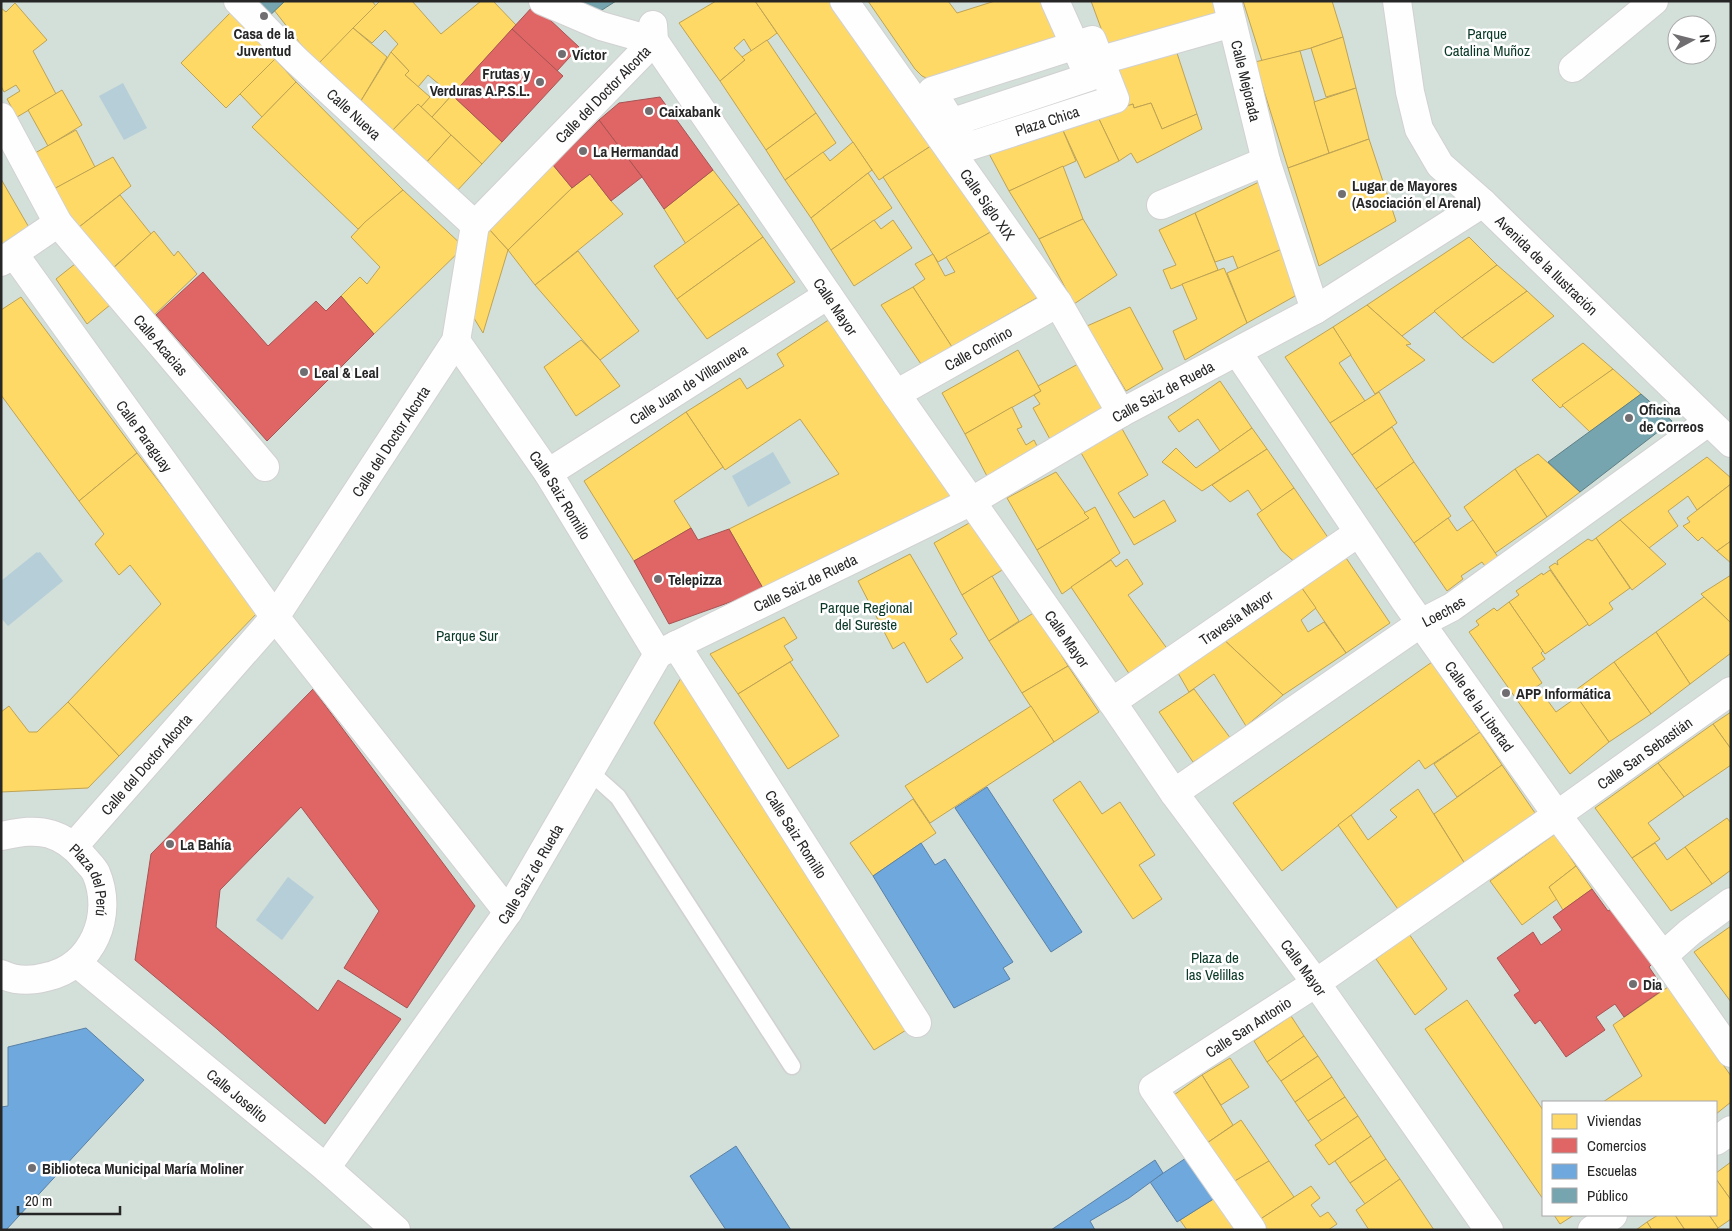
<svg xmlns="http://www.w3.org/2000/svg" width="1732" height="1231" viewBox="0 0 1732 1231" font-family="'Archivo Narrow',sans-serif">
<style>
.green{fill:#d3dfd9;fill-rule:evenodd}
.water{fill:#b5ced8}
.homes{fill:#ffd966;stroke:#bea353}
.shops{fill:#e06666;stroke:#a85353}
.schools{fill:#6fa8dc;stroke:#5981a6}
.public{fill:#76a5af;stroke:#5e7f86}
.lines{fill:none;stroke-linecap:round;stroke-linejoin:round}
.lane-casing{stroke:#d2d1d2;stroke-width:19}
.street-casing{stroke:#d2d1d2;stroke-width:30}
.lane{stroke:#fefefe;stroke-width:16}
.street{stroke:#fefefe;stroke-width:28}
.poi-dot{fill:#706e70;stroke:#fff;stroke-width:2}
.labels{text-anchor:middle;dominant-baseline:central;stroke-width:5;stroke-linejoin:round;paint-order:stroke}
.poi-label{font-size:15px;font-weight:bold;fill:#272627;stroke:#fff;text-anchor:start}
.park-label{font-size:15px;fill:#0a3826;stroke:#fff}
.street-label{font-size:15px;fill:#272627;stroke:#fff}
</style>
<rect width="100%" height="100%" fill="#f7f5f7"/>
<!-- green -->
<path class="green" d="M1,1H1731V1230H1ZM1677,25H1707V55H1677ZM1543,1102H1716V1215H1543Z"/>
<!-- water -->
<g class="water">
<path d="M123,83L147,128L124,140L99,96Z"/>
<path d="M773,452L791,483L748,507L732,476Z"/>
<path d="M37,552L38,553L40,552L63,581L8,626L1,618V581Z"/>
<path d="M288,877L314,897L282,940L256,920Z"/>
</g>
<!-- homes -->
<g class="homes">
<path d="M285,1H372L376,6L317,65L274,10Z"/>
<path d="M380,1H412L441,34L481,1H493L516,25L432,117L421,107L440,85L428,75L418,87L405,75L409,71L391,52L398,44L385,30L372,43L353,28Z"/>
<path d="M716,1H755L777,33L752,52L744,39L734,48L745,60L720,81L679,23Z"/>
<path d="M755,1H838L937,142L879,180Z"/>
<path d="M868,1H948L957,13L995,1H1049L1066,41L939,84L922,76L915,69Z"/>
<path d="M1091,1H1220L1224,16L1109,50Z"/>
<path d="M1243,1H1332L1343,37L1311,48L1262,61Z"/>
<path d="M15,3L47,40L33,51L56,94L17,117L7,99L20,91L16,85L4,92L1,86V8L6,12Z"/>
<path d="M231,12L275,59L226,108L181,63Z"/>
<path d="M353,28L387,57L359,104L317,65Z"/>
<path d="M1343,37L1356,88L1326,97L1311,48Z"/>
<path d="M767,40L816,113L766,150L720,81L745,60L742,57Z"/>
<path d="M1175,47L1197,114L1162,129L1151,103L1134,108L1133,104L1128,106L1115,66Z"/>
<path d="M1300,51L1329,153L1288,168L1255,62Z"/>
<path d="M391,52L409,71L405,75L430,97L421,107L418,104L390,133L359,104Z"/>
<path d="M275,59L296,82L262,117L240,94Z"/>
<path d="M296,82L403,190L358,229L252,127Z"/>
<path d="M1356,88L1369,139L1329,153L1314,102Z"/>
<path d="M62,90L82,125L48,146L28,110Z"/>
<path d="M452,95L502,142L482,164L432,117Z"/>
<path d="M1151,103L1162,129L1197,114L1202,129L1137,163L1131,153L1119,161L1097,115L1133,104L1134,108Z"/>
<path d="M418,104L451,135L424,165L390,133Z"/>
<path d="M816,113L836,143L785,180L766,150Z"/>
<path d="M1097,115L1119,161L1085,178L1061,126Z"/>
<path d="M1061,126L1076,161L1009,191L987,150Z"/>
<path d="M76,130L95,167L54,189L35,153Z"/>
<path d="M451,135L482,164L455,193L424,165Z"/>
<path d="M1369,139L1396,221L1319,266L1288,168Z"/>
<path d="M853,142L872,170L811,218L785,180L823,152L830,161Z"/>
<path d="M937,142L996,229L938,262L883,177Z"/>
<path d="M113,157L131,186L74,231L50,191Z"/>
<path d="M553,165L572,188L508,250L487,227Z"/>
<path d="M1063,166L1083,219L1039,239L1009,191Z"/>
<path d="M713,170L739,204L686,244L664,209Z"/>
<path d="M868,173L892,208L831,250L811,218Z"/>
<path d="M590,174L611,201L623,214L535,285L508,250L572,188Z"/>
<path d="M1,179L31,231L1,250Z"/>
<path d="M1263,180L1282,249L1238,269L1233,256L1215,262L1195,213Z"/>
<path d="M403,190L464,247L374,334L341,296L360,277L367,284L380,267L351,237L365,222Z"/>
<path d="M120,195L151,234L106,274L74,231Z"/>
<path d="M739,204L763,237L677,299L654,266Z"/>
<path d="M1195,213L1218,270L1171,289L1163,270L1176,265L1159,230Z"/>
<path d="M1083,219L1117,275L1074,304L1039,239Z"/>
<path d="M874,220L881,229L893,220L912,248L854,286L831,250Z"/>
<path d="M487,227L508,250L483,333L466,305Z"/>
<path d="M996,229L1040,296L952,347L913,287L925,279L915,264L933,254L945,276L955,272L946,257Z"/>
<path d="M154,231L174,256L178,251L197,274L149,320L109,272Z"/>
<path d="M763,237L795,282L707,339L677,299Z"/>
<path d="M1469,237L1497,265L1402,336L1367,305Z"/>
<path d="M1282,249L1295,296L1247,323L1227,273Z"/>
<path d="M578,251L639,331L600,360L535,285Z"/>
<path d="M80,260L116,300L87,324L56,279Z"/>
<path d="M1497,265L1527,291L1462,338L1434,311Z"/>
<path d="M1224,268L1247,323L1185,360L1173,331L1197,319L1182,284Z"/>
<path d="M913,287L952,347L921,364L881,305Z"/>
<path d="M1527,291L1554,316L1493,363L1462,338Z"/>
<path d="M21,297L137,453L79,501L1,395V310Z"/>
<path d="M1367,305L1411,344L1406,345L1425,360L1375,394L1333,327Z"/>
<path d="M1130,307L1163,369L1126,391L1087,326Z"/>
<path d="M836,315L960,497L764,590L729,529L839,474L800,419L725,470L686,412L740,378L747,389L784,366L777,354Z"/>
<path d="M1333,327L1351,355L1339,363L1365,401L1330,423L1285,357Z"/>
<path d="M581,340L600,360L620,386L576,416L544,367Z"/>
<path d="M1583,343L1613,369L1560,408L1532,380Z"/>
<path d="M1018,350L1041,391L965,434L942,393Z"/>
<path d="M1078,364L1104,409L1051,441L1033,408L1040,404L1034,395L1041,391L1038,386Z"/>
<path d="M1613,369L1641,394L1590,432L1562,405Z"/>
<path d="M1220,381L1252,428L1220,451L1198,419L1179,432L1168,417Z"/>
<path d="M1379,392L1397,423L1352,455L1330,423Z"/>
<path d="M1012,407L1022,427L1017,429L1026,445L1034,440L1038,448L988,478L965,434Z"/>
<path d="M686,412L723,467L674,501L691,528L634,561L584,481Z"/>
<path d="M1121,427L1148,475L1118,493L1134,518L1164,500L1176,521L1134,545L1080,451Z"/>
<path d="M1392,427L1414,462L1376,489L1352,455Z"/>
<path d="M1252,428L1267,449L1202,491L1162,462L1176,448L1196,468Z"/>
<path d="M1267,449L1294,488L1262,511L1248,490L1230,502L1212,485Z"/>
<path d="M137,453L259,611L119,756L68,702L161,604L130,565L119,575L95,544L104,534L79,501Z"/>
<path d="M1538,454L1580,492L1547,517L1515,469Z"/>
<path d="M1707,457L1731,478V484L1697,510L1688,496L1668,511L1678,526L1649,548L1620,520Z"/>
<path d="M1414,462L1451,516L1414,543L1376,489Z"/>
<path d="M1515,469L1547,517L1495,553L1464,507Z"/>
<path d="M1056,472L1089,518L1037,550L1007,498Z"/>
<path d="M1731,484V541L1717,551L1702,537L1698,541L1683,526L1690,522L1687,518Z"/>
<path d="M1294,488L1331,542L1297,564L1281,550L1257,514Z"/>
<path d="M1095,507L1120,553L1062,594L1037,550L1089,518L1084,513Z"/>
<path d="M978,518L1007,567L962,595L934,543Z"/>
<path d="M1448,518L1457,531L1473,520L1498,557L1485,566L1482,562L1461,576L1463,579L1447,591L1414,543Z"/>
<path d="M1620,520L1666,564L1632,590L1596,538Z"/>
<path d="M1596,538L1630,588L1609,603L1613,609L1589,626L1549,567L1555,563L1558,565L1557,561L1588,539L1592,541Z"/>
<path d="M1731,541V563L1717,551Z"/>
<path d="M1342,552L1390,623L1346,653L1299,584Z"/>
<path d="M910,554L957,634L950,639L963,658L927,683L904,642L893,649L858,581Z"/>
<path d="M1127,559L1143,584L1128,595L1171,654L1132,678L1071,587L1111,560L1116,567Z"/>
<path d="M1550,570L1588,624L1545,654L1509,602L1519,595L1516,591L1542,573L1543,575Z"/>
<path d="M1731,575V623L1701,594Z"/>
<path d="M992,576L1019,621L989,641L962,595Z"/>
<path d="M1299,584L1316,608L1301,620L1308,632L1324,622L1346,653L1283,695L1221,637Z"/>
<path d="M1704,597L1731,623V653L1690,684L1656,632Z"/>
<path d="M1509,602L1543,651L1541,653L1545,659L1532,668L1542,683L1517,700L1469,632L1479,625L1476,621L1494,608L1497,611Z"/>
<path d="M1035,612L1068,666L1022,693L989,641Z"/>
<path d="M784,617L797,638L784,646L793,660L738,694L710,654Z"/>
<path d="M1656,632L1690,684L1651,714L1614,662Z"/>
<path d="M1221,637L1283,695L1246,726L1214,674L1189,692L1178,673Z"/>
<path d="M790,662L839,736L788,769L738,694Z"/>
<path d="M1432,662L1480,732L1425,769L1419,760L1282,871L1233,803Z"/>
<path d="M1614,662L1651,714L1609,742L1573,692Z"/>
<path d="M1068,666L1099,712L1054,742L1022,693Z"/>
<path d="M684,673L911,1027L874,1050L654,723Z"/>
<path d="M1537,686L1556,712L1577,697L1609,742L1570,774L1517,700Z"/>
<path d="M1194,689L1231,739L1193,762L1159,712Z"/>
<path d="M68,702L119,756L88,788L1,792V712L9,706L29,732H37Z"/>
<path d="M1031,706L1054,742L930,823L905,786Z"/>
<path d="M1731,712V749L1713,724Z"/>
<path d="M1713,724L1731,749V765L1684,797L1658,763Z"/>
<path d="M1480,732L1502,765L1457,797L1434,764Z"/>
<path d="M1658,763L1684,797L1648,823L1660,839L1632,858L1595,808Z"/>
<path d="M1502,765L1535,813L1465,864L1434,814Z"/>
<path d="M1080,781L1102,814L1120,802L1155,855L1139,865L1162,899L1133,919L1053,800Z"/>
<path d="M1418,789L1465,864L1400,912L1338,825L1351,815L1368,840L1397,817L1390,810Z"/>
<path d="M913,799L936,833L873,876L850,843Z"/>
<path d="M1727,818L1731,823V870L1712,884L1685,847Z"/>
<path d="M1555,834L1576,866L1549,887L1557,899L1522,925L1490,881Z"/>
<path d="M1655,843L1667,860L1685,847L1712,884L1671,911L1632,858Z"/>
<path d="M1576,866L1592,889L1563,910L1549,887Z"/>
<path d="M1731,926V1002L1694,952Z"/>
<path d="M1409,934L1447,989L1415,1015L1376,959Z"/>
<path d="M1668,987L1731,1076V1102L1716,1114V1102H1603L1642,1076L1613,1025Z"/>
<path d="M1467,1000L1543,1110V1199L1425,1029Z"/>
<path d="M1291,1016L1304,1036L1267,1062L1254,1041Z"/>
<path d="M1304,1036L1318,1056L1281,1081L1267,1062Z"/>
<path d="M1318,1056L1332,1077L1295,1102L1281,1081Z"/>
<path d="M1230,1058L1249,1087L1221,1105L1202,1075Z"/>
<path d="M1202,1075L1233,1125L1207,1143L1174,1095Z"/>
<path d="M1332,1077L1345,1097L1308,1121L1295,1102Z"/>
<path d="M1345,1097L1358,1116L1322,1141L1308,1121Z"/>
<path d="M1358,1116L1371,1136L1329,1165L1315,1145Z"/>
<path d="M1241,1120L1269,1161L1233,1182L1207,1143Z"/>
<path d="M1371,1136L1386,1159L1350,1183L1335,1161Z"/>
<path d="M1386,1159L1400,1179L1365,1204L1350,1183Z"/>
<path d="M1269,1161L1294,1197L1259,1220L1233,1182Z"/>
<path d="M1731,1162V1200L1716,1179V1173Z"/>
<path d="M1400,1179L1434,1230H1369L1356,1210Z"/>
<path d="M1716,1179L1731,1200V1219L1718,1228L1709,1215H1716Z"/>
<path d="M1311,1186L1320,1198L1311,1205L1320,1217L1328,1212L1337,1224L1328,1230H1266L1259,1220Z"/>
<path d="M1215,1198L1237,1230H1187L1180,1220Z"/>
<path d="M1554,1215H1574L1560,1224Z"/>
<path d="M1658,1215H1675L1685,1230H1652L1647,1222Z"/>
<path d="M1675,1215H1709L1718,1228L1716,1230H1685Z"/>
<path d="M1647,1222L1652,1230H1636Z"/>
</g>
<!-- shops -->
<g class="shops">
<path d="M534,5L579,47L557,71L512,29Z"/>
<path d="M512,29L563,76L502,142L452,95Z"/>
<path d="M660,97L713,170L664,209L642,177L599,120L619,103Z"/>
<path d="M599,120L642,177L611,201L590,174L572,188L553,165Z"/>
<path d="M203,272L268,346L316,301L326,311L341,296L374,334L267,441L156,315Z"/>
<path d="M691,528L698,540L729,529L764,590L669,624L634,561Z"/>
<path d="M313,689L475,906L407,1008L344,968L379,911L301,807L220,890L216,927L318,1011L338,980L401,1019L325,1124L217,1029L135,960L151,854Z"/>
<path d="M1592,889L1608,911L1613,908L1652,964L1649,967L1664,989L1624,1017L1615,1004L1596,1017L1605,1030L1566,1057L1540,1020L1535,1024L1514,995L1520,991L1497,958L1533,932L1541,945L1562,930L1553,917Z"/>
</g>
<!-- schools -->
<g class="schools">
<path d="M987,787L1082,932L1051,952L955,808Z"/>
<path d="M921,843L935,865L945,859L1013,962L1003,968L1010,979L954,1008L873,876Z"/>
<path d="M86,1028L144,1080L6,1230H1V1107L8,1106V1047Z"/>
<path d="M736,1146L791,1230H726L690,1176Z"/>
<path d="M1186,1158L1215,1198L1177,1222L1150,1182Z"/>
<path d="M1155,1160L1163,1173L1129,1198L1090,1221L1095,1230H1051Z"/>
</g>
<!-- public -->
<g class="public">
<path d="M247,1H285L264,21Z"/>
<path d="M574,1H616L588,19Z"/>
<path d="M1641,394L1672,421L1580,492L1548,462Z"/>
</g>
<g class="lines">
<defs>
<path id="lane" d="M589,771L618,797L792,1066"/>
<g id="street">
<path id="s1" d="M238,1L296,60L475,225"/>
<path id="s2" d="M543,1L601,26L654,41L896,394L1112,702L1174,793L1316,983L1489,1230"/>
<path id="s3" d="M844,1L1058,303L1121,413"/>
<path id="s4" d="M1227,1L1266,161L1315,310"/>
<path id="s5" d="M1397,1L1410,92L1419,129L1440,165L1483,203L1731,443"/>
<path d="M1092,40L1115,99L967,147L932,91Z"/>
<path d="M1084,65L1232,23"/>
<path d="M1573,68L1654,1"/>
<path id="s6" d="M1,117L58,223L265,467"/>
<path d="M935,128L1089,77L1055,1"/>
<path d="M1161,205L1266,161"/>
<path id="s7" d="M14,254L275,617L508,912"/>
<path d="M1,262L58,223"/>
<path id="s8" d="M456,341L548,473L658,654"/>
<path id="s9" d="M1238,353L1405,601L1557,815L1663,956L1731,1053"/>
<path id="s10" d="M896,394L1058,303"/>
<path id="s11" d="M548,473L828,295"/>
<path id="s12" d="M676,645L917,1023"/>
<path id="s13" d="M1112,702L1358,533"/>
<path id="s14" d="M1174,793L1421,623L1452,607L1708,422"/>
<path id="s15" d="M1,836C17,833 34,829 50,834C64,838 75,847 84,858C87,862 93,867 96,873C114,915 93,967 46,977C31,981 15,981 1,974"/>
<path id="s16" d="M74,846L275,617L456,341L475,225L654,41L653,25"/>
<path d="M1663,956L1690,932L1731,902"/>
<path id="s17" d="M77,963L326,1168L396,1230"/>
<path d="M1716,1141L1731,1130"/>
<path id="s18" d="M326,1168L508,912L658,654L972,501L1121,413L1315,310L1483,203"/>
<path id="s19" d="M1252,1230L1153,1088L1316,983L1557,815L1731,691"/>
<path d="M1592,1230L1613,1215"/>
</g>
</defs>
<!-- lane casing -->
<use href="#lane" class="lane-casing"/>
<!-- street casing -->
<use href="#street" class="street-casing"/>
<!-- lane -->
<use href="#lane" class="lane"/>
<!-- street -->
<use href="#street" class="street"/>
</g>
<!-- markers -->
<g class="poi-dot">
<circle cx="264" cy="16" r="5"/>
<circle cx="562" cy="54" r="5"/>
<circle cx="540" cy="82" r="5"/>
<circle cx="649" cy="111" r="5"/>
<circle cx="583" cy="151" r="5"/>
<circle cx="1342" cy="194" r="5"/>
<circle cx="304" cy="372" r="5"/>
<circle cx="1629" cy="418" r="5"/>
<circle cx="658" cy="579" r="5"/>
<circle cx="1506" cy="693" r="5"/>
<circle cx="170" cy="844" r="5"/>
<circle cx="1633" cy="984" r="5"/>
<circle cx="32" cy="1168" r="5"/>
</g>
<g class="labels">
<!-- poi labels -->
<g class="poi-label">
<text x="264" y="33" text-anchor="middle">Casa de la<tspan x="264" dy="17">Juventud</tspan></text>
<text x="572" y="54">Víctor</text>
<text x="530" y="73" text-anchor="end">Frutas y<tspan x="530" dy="17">Verduras A.P.S.L.</tspan></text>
<text x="659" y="111">Caixabank</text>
<text x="593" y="151">La Hermandad</text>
<text x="1352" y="185">Lugar de Mayores<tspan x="1352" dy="17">(Asociación el Arenal)</tspan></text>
<text x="314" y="372">Leal &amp; Leal</text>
<text x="1639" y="409">Oficina<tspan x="1639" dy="17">de Correos</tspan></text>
<text x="668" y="579">Telepizza</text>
<text x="1516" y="693">APP Informática</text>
<text x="180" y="844">La Bahía</text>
<text x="1643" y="984">Dia</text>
<text x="42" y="1168">Biblioteca Municipal María Moliner</text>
</g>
<!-- park labels -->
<g class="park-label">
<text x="1487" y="33">Parque<tspan x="1487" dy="17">Catalina Muñoz</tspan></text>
<text x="866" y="607">Parque Regional<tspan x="866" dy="17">del Sureste</tspan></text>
<text x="467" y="635">Parque Sur</text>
<text x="1215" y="957">Plaza de<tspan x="1215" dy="17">las Velillas</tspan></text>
</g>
<!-- street labels -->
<g class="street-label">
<text stroke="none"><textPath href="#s4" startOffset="82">Calle Mejorada</textPath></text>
<text stroke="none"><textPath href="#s16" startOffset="935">Calle del Doctor Alcorta</textPath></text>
<text stroke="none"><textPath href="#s1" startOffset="162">Calle Nueva</textPath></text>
<text transform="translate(1047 121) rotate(-18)">Plaza Chica</text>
<text stroke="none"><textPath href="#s3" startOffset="249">Calle Siglo XIX</textPath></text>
<text stroke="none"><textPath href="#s5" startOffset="318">Avenida de la Ilustración</textPath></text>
<text stroke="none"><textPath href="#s2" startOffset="440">Calle Mayor</textPath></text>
<text stroke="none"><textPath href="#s6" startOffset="280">Calle Acacias</textPath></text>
<text stroke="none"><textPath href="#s10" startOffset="94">Calle Comino</textPath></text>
<text stroke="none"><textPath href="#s11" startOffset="166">Calle Juan de Villanueva</textPath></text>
<text stroke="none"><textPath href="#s18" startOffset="1182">Calle Saiz de Rueda</textPath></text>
<text stroke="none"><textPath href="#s7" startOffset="224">Calle Paraguay</textPath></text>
<text stroke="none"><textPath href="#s16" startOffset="515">Calle del Doctor Alcorta</textPath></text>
<text stroke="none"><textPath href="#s8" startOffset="186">Calle Saiz Romillo</textPath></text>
<text stroke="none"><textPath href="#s18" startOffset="776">Calle Saiz de Rueda</textPath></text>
<text stroke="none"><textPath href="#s14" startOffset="325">Loeches</textPath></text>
<text stroke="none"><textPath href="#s13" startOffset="150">Travesía Mayor</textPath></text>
<text stroke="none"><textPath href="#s2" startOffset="845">Calle Mayor</textPath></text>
<text stroke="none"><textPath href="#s9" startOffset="428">Calle de la Libertad</textPath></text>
<text stroke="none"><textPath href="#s19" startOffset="768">Calle San Sebastián</textPath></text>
<text stroke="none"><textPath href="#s16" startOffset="109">Calle del Doctor Alcorta</textPath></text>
<text stroke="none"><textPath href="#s12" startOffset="224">Calle Saiz Romillo</textPath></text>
<text stroke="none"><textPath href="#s18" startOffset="358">Calle Saiz de Rueda</textPath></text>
<text stroke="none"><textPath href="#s15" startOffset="115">Plaza del Perú</textPath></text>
<text stroke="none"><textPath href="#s2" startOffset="1250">Calle Mayor</textPath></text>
<text stroke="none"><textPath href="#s19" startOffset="286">Calle San Antonio</textPath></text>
<text stroke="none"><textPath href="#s17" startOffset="208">Calle Joselito</textPath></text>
</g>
</g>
<!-- border -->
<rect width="1732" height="1231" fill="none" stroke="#272627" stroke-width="5"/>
<!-- legend -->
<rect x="1542" y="1101" width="175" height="115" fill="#ffffff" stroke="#a9a8a9"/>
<rect x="1552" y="1114" width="25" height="15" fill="#ffd966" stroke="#a9a8a9"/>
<text x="1587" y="1126" font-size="15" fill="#272627">Viviendas</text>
<rect x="1552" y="1138" width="25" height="15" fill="#e06666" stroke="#a9a8a9"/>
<text x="1587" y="1151" font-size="15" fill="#272627">Comercios</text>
<rect x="1552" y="1164" width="25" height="15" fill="#6fa8dc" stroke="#a9a8a9"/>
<text x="1587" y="1176" font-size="15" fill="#272627">Escuelas</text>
<rect x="1552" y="1188" width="25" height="15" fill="#76a5af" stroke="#a9a8a9"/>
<text x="1587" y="1201" font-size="15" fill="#272627">Público</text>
<!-- north arrow -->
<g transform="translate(1692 40) rotate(83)"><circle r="24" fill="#ffffff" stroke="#a9a8a9"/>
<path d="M0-4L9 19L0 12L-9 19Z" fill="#706e70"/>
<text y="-8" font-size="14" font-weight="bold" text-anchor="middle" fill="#272627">N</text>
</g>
<!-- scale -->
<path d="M18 1206v8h102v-8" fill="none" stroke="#272627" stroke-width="2.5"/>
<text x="25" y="1206" font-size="15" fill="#272627" stroke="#ffffff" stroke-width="4" paint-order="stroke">20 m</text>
</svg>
